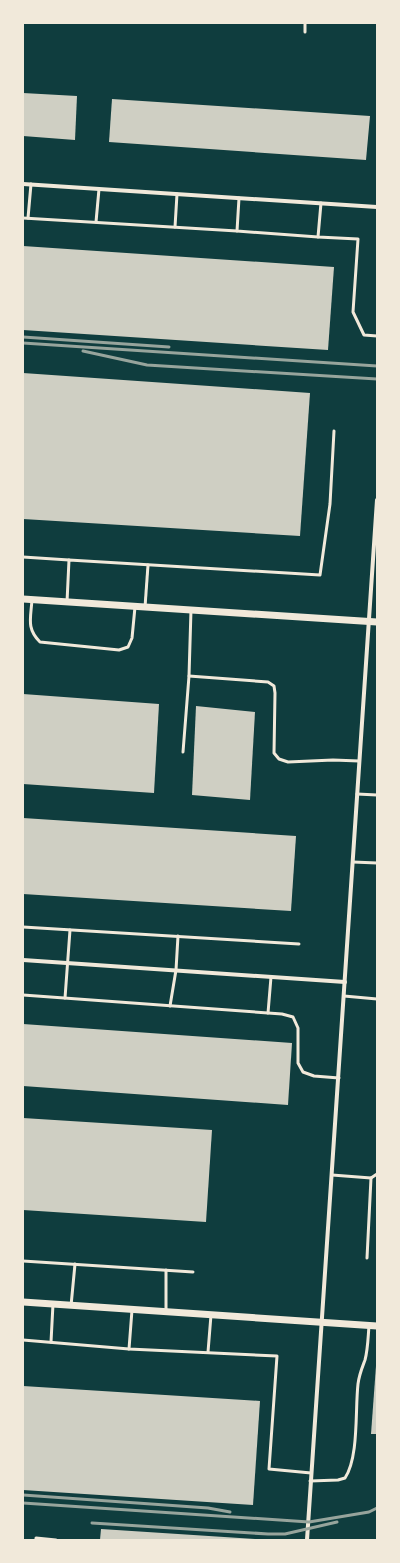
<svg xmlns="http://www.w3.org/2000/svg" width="400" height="1563" viewBox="0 0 400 1563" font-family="'Golos Text',sans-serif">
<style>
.building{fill:#cfcfc3}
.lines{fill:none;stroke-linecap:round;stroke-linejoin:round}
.service{stroke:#f1e9da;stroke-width:3}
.minor{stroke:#f1e9da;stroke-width:4}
.tertiary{stroke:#f1e9da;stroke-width:7}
.rail{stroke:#97a49c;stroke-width:3}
</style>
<rect width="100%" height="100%" fill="#0f3d3e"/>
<!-- building -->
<g class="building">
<path d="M23,93L77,96L75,140L23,136Z"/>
<path d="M112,99L370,116L366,160L109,142Z"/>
<path d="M23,246L334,267L328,350L23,330Z"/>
<path d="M23,373L310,393L300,536L23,519Z"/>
<path d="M23,694L159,704L154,793L23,784Z"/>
<path d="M196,706L255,712L250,800L192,795Z"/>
<path d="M23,818L296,836L291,911L23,894Z"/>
<path d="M23,1024L292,1043L288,1105L23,1086Z"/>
<path d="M23,1118L212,1130L206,1222L23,1210Z"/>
<path d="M376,1366H377V1434H371Z"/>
<path d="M23,1386L260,1401L253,1505L23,1490Z"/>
<path d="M101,1529L255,1539V1540H100Z"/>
</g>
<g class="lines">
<!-- service -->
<g class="service">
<path d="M305,32V23"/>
<path d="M239,198L237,231L318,237"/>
<path d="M321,203L318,237L358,239L353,312L364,335L377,336"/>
<path d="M23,218L237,231"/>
<path d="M28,218L31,184"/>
<path d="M96,222L99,189"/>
<path d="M175,227L177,194"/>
<path d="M23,557L69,560"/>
<path d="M32,599C31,618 26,628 40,642L119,650L128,647L132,638L135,607"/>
<path d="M67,602L69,560L320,575L330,504L334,431"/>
<path d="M145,607L148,565"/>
<path d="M189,676L268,682L274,686L275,693L274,753L279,759L288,762L333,760L359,761"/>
<path d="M183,752L189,676L191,610"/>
<path d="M357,794L377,795"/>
<path d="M353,862L377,863"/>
<path d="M23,927L299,944"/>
<path d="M23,995L282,1014L293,1017L298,1028V1063L303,1072L314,1076L339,1078"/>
<path d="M344,996L377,999"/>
<path d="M65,998L70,930"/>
<path d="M170,1006L176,970L178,936"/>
<path d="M268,1013L271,977"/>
<path d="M332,1175L371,1178L377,1174"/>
<path d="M367,1258L371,1178"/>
<path d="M23,1261L193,1272"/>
<path d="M71,1306L75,1264"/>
<path d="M166,1312V1270"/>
<path d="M23,1340L129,1349L277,1356L269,1469L311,1473"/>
<path d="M51,1342L53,1304"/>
<path d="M129,1349L132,1310"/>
<path d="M208,1352L211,1315"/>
<path d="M310,1481L338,1480L345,1478C359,1457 355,1410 358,1384C359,1375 362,1368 365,1360C368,1349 368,1337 369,1326"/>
<path d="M36,1540V1538L56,1540"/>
</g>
<!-- minor -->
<g class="minor">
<path d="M23,184L377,207"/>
<path d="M23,960L345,982"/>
<path d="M307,1540L377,500"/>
</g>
<!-- tertiary -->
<g class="tertiary">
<path d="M23,599L377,622"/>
<path d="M23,1302L377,1326"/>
</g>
<!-- rail -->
<g class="rail">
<path d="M23,337L169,347"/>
<path d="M23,343L377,366"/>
<path d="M83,351L147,365L377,379"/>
<path d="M23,1495L208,1508L230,1512"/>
<path d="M23,1503L309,1522L369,1512L377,1508"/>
<path d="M92,1523L268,1534H285L337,1522"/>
</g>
</g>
<!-- border -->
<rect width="400" height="1563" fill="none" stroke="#f1e9da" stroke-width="48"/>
</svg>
